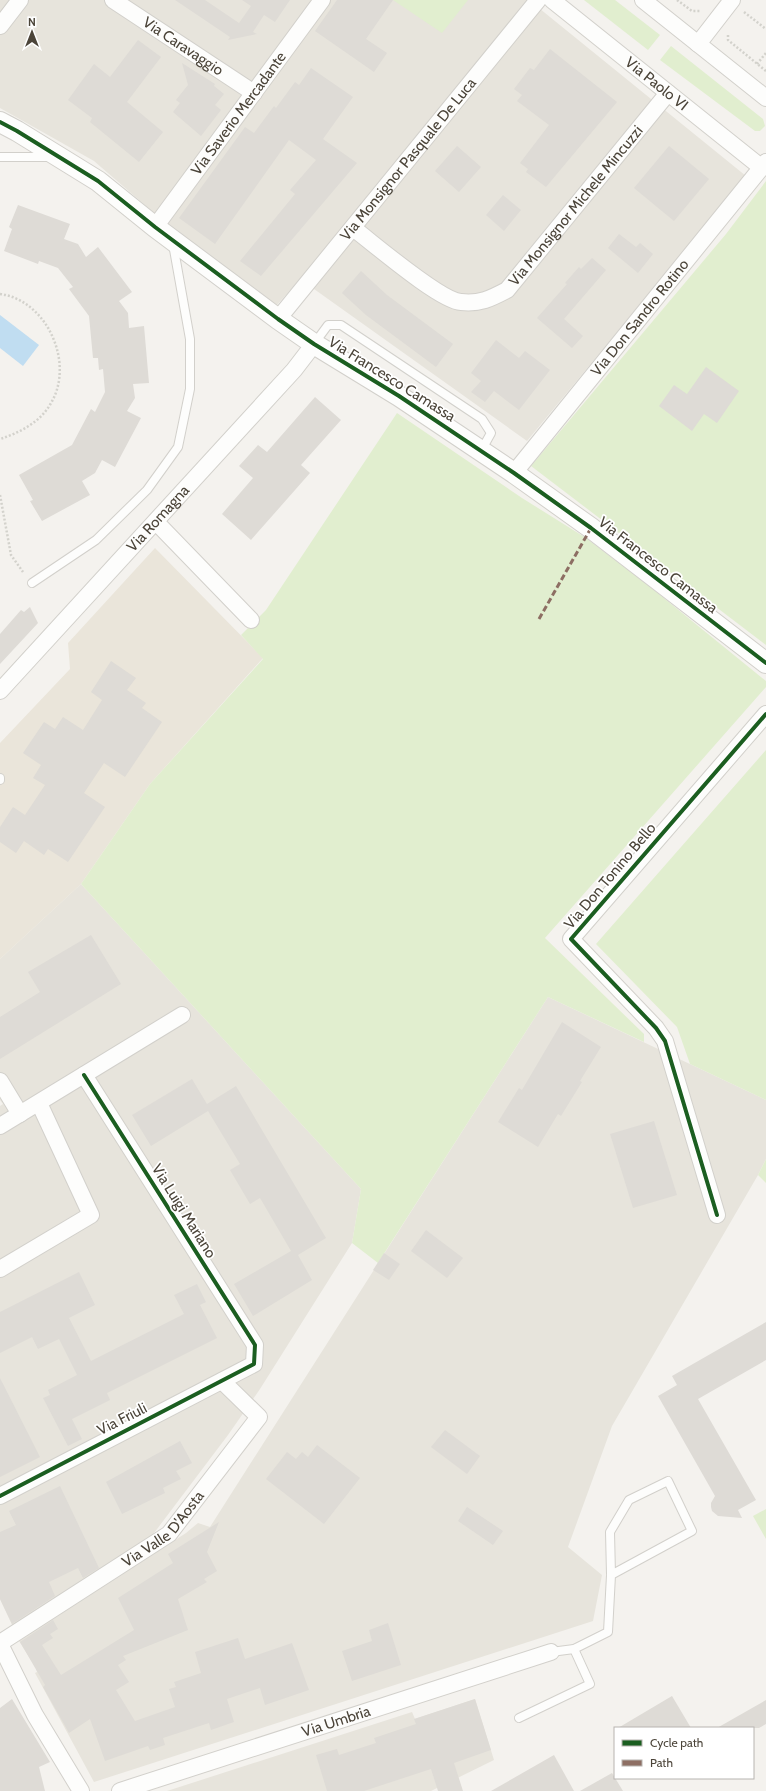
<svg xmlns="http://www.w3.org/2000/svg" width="766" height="1791" viewBox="0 0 766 1791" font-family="Cabin,sans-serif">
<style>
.residential{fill:#e7e4dc}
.education{fill:#eae5da}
.green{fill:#e1eecf}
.water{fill:#c0ddf1}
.building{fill:#dedbd6}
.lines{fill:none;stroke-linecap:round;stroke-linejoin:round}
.service-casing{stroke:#d2d0cb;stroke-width:10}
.minor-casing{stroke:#d2d0cb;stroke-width:18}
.tertiary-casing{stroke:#d2d0cb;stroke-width:22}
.path{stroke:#d3d2cc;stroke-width:2.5;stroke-dasharray:2 2;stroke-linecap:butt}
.service{stroke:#fdfdfc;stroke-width:8}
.minor{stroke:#fdfdfc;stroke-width:16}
.tertiary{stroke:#fdfdfc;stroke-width:20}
.quiet{stroke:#8d6e63;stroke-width:3;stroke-dasharray:6 3;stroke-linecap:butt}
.cycleway-casing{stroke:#fff;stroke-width:6}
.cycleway{stroke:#1b5e20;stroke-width:4}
.labels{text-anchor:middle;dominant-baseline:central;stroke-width:3.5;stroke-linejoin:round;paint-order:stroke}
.street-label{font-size:15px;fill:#4b4439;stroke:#fff}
</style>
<rect width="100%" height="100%" fill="#f4f2ee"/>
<!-- residential -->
<g class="residential">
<path d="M0,0H529L746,176L527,441L300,279L276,306L183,238L94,161L0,108Z"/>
<path d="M81,884L361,1189L352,1243L260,1389L228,1435L145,1545L13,1627L0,1599V1106L3,1104L0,1100V959Z"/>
<path d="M548,997L766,1100V1159L758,1175L612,1426L568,1547L602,1575L593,1621L94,1782L35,1673L37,1672L36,1668L19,1641L186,1533L198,1523L210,1527Z"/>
<path d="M475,1699L494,1760L431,1791H167L412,1712L415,1719Z"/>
</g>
<!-- education -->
<path class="education" d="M155,548L263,658L150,784L81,884L0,959V743L70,669L68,643Z"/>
<!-- green -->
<g class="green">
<path d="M393,0H468L442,33Z"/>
<path d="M584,0H615L660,35L648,50Z"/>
<path d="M671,46L763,119L765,126L760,131H755L660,60Z"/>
<path d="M766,181V645L531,466L726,234Z"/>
<path d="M397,413L522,498L586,538L649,586L766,681V687L545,938L644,1034V1042L548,997L378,1263L352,1243L361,1189L81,884L150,784L263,659L241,635L266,610Z"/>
<path d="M766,750V1100L690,1064L677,1027L596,944Z"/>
<path d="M766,1159V1183L758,1175Z"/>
<path d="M766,1509V1539L753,1516Z"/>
</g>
<!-- water -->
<path class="water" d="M0,315L39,345L23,366L0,348Z"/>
<!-- building -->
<g class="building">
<path d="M175,0H205L239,23L251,6L242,0H290L275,22L264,15L253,32L257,34L228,40L230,37Z"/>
<path d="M337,0H393L366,39L387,53L374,72L315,31Z"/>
<path d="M138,40L161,57L127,102L163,132L139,162L90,122L92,118L68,100L94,64L110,77Z"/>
<path d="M550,49L617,102L546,187L526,172L528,169L520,163L549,125L517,101L522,95L514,89L530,68L534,70Z"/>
<path d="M182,63L215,84L214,86L224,94L215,105L221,110L201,136L173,112L180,103L176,100L188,85Z"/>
<path d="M311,68L353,97L323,139L357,163L261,276L240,261L295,194L290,190L316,160L289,140L215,244L179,218L245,127L254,133L274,106L276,108L295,82L299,85Z"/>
<path d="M457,146L481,167L459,192L435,171Z"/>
<path d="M669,146L709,179L674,221L634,188Z"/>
<path d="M503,195L521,210L504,231L486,215Z"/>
<path d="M18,205L70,224L64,239L78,244L86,257L98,247L132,292L119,301L128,313L129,328L144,326L149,383L133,384L135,398L127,411L141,418L115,467L102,460L95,473L82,481L90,495L42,521L30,501L33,500L19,475L72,445L91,409L95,412L105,392L103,369L99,370L98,358H93L89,316L69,289L73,287L58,268L39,261L38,264L4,251L12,229L9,227Z"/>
<path d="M619,234L636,247L640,243L653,254L638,273L608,248Z"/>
<path d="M592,258L606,270L564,319L583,336L572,348L537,318L567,284L565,283L579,267L581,269Z"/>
<path d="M361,271L387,295L453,344L436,367L366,315L342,293Z"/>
<path d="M496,340L519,358L525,351L550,370L519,410L494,391L485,402L471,392L481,381L471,373Z"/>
<path d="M706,367L739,391L717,423L704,414L692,431L659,406L674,385L687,394Z"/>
<path d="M315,397L341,420L301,465L310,473L251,540L222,514L253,478L239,466L258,445L267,452Z"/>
<path d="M30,607L38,623L0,664V634L21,610L24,612Z"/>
<path d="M111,661L136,678L127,690L146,703L142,708L162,722L125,777L104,763L84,793L105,807L68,862L48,849L44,855L24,841L16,853L0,842V827L13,807L25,815L45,785L33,778L41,765L23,753L44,722L55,729L63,717L83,730L102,700L91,692Z"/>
<path d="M91,935L121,984L0,1059V1017L40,992L28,972Z"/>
<path d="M562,1022L601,1047L580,1081L582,1082L561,1116L558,1114L538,1147L498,1122L519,1088L522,1090Z"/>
<path d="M192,1079L207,1104L236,1086L326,1238L298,1255L312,1280L253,1316L234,1284L291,1251L260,1198L250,1204L230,1170L240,1164L208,1111L151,1146L132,1115Z"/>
<path d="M654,1121L677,1195L633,1208L610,1134Z"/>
<path d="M426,1230L463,1258L447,1278L411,1251Z"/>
<path d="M384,1253L400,1264L389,1280L373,1270Z"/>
<path d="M79,1272L95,1305L69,1318L91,1361L184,1314L174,1295L197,1284L206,1302L200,1305L217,1338L107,1393L110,1400L72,1419L82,1439L68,1446L43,1398L50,1395L48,1390L77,1375L59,1339L38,1349L32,1337L0,1353V1312Z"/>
<path d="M766,1322V1360L698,1399L756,1500L738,1510L742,1518L718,1516L712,1511L711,1507V1503L715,1496L658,1396L677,1385L672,1376Z"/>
<path d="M0,1378L40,1457L0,1477Z"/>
<path d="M445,1430L480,1456L467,1474L431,1447Z"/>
<path d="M180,1441L192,1463L176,1471L181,1479L163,1488L165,1493L122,1514L106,1482Z"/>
<path d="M317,1445L360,1478L324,1524L266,1479L287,1452L296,1459L302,1452L308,1457Z"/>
<path d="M60,1486L99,1568L83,1578L78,1568L49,1582L55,1596L12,1624L0,1599V1532L16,1525L9,1511Z"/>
<path d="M467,1507L503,1531L493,1545L458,1521Z"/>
<path d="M219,1522L207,1552L217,1571L204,1579L207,1582L178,1599L188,1630L123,1656L126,1660L118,1665L129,1682L116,1690L135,1721L175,1707L169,1689L176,1687L174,1682L201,1673L195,1652L238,1638L245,1659L292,1643L309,1690L265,1705L260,1688L227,1699L234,1722L211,1730L209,1723L163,1738L165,1745L150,1750L148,1746L105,1761L90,1719L69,1733L43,1687L45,1685L20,1642L53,1620L58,1629L50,1634L53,1638L42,1645L61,1675L134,1630L118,1598L173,1563L168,1554Z"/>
<path d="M388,1623L401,1665L352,1681L342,1651L372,1641L369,1630Z"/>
<path d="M672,1696L691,1728H618Z"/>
<path d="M12,1699L50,1762L39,1767L45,1791H0V1708Z"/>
<path d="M475,1699L491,1750L454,1763L463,1791H438L431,1769L364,1791H327L316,1755L337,1749L339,1755L376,1743L374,1738L416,1724L414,1719Z"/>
<path d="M766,1700V1724L759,1728H717Z"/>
<path d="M554,1755L574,1791H491Z"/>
<path d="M612,1773L623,1791H580Z"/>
</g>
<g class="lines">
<defs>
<g id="service">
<path d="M0,157H50"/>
<path d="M314,344L328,325H341L482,419L491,433L481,451"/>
<path d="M32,583L96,540L147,490L178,447L190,389V339L173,244"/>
<path d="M0,778V780"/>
<path d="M551,1652L574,1649L608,1632L611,1575L610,1532L629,1500L668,1481L692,1531L611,1575"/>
<path d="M519,1718L590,1684L574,1649"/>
</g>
<g id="minor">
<path id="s1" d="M113,0L254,93"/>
<path id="s2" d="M552,0L762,168"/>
<path d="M643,0L766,98"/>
<path d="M0,26L20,0"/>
<path d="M698,44L732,0"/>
<path id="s3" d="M155,227L322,0"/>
<path id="s4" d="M353,228C373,243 440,301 461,302C480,304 490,299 507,290L668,93"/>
<path id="s5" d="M278,319L538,0"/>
<path id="s6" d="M514,473L766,162"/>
<path d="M156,522L251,620"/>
<path id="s7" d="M0,691L294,370L314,344"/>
<path d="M0,1081L20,1114"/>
<path d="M0,1126L182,1015"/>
<path d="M717,1215L665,1041L656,1028L571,939L766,714"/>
<path d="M0,1269L91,1215L39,1103"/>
<path d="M0,1496L254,1364L255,1345L84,1075"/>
<path id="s8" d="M0,1643L169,1534L259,1417L222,1381"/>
<path d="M0,1644L35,1715L81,1791"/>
<path id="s9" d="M120,1791L551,1652"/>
</g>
<path id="tertiary" d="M0,122L17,131L98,181L155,227L278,319L314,344L399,396L514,473L591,528L766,663"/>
</defs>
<!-- service casing -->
<use href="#service" class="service-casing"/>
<!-- minor casing -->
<use href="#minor" class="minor-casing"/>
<!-- tertiary casing -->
<use href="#tertiary" class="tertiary-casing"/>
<!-- path -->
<g class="path">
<path d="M677,0L692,11H700"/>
<path d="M744,12L766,29"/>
<path d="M728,35V40L766,71"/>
<path d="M757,64L766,53"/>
<path d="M0,294C47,300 75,363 51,403C41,422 19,433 0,439"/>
<path d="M0,495L11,555L23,572"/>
</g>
<!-- service -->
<use href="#service" class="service"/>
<!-- minor -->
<use href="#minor" class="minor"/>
<!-- tertiary -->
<use href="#tertiary" class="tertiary"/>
<!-- quiet -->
<path class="quiet" d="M539,619L591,528"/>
<defs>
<g id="cycleway">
<path d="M0,122L17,131L98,181L155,227L278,319L314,344L399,396L514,473L591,528L766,663"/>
<path d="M717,1215L665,1041L656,1028L571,939L766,714"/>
<path d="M0,1496L254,1364L255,1345L84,1075"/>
</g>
</defs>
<!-- cycleway casing -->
<use href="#cycleway" class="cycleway-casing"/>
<!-- cycleway -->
<use href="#cycleway" class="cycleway"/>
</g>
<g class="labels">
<!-- street labels -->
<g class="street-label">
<text stroke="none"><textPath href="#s1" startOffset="84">Via Caravaggio</textPath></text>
<text stroke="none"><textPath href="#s2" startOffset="134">Via Paolo VI</textPath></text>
<text stroke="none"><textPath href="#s3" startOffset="141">Via Saverio Mercadante</textPath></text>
<text stroke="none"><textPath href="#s5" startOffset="206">Via Monsignor Pasquale De Luca</textPath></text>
<text stroke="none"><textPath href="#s4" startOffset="289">Via Monsignor Michele Mincuzzi</textPath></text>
<text stroke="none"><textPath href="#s6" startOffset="200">Via Don Sandro Rotino</textPath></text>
<text transform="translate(392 379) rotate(32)">Via Francesco Camassa</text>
<text stroke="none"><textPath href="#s7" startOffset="234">Via Romagna</textPath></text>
<text transform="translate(658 565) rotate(38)">Via Francesco Camassa</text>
<text transform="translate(610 876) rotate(-50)">Via Don Tonino Bello</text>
<text transform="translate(184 1211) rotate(58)">Via Luigi Mariano</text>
<text transform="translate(122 1419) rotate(-27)">Via Friuli</text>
<text stroke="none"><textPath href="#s8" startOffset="200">Via Valle D'Aosta</textPath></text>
<text stroke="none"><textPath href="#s9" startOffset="227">Via Umbria</textPath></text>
</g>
</g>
<!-- legend -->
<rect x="614" y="1727" width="140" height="52" fill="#ffffff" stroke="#b7b4b0"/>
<rect x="622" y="1740" width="20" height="6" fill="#1b5e20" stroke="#b7b4b0"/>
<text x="650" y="1747" font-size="12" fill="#4b4439">Cycle path</text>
<rect x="622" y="1760" width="20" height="6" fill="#8d6e63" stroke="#b7b4b0"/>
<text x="650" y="1767" font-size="12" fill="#4b4439">Path</text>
<!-- north arrow -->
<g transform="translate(32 32)" stroke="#ffffff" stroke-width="3" paint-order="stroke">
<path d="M0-3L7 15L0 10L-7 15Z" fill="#4b4439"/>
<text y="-6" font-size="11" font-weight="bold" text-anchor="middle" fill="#4b4439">N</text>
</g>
</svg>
